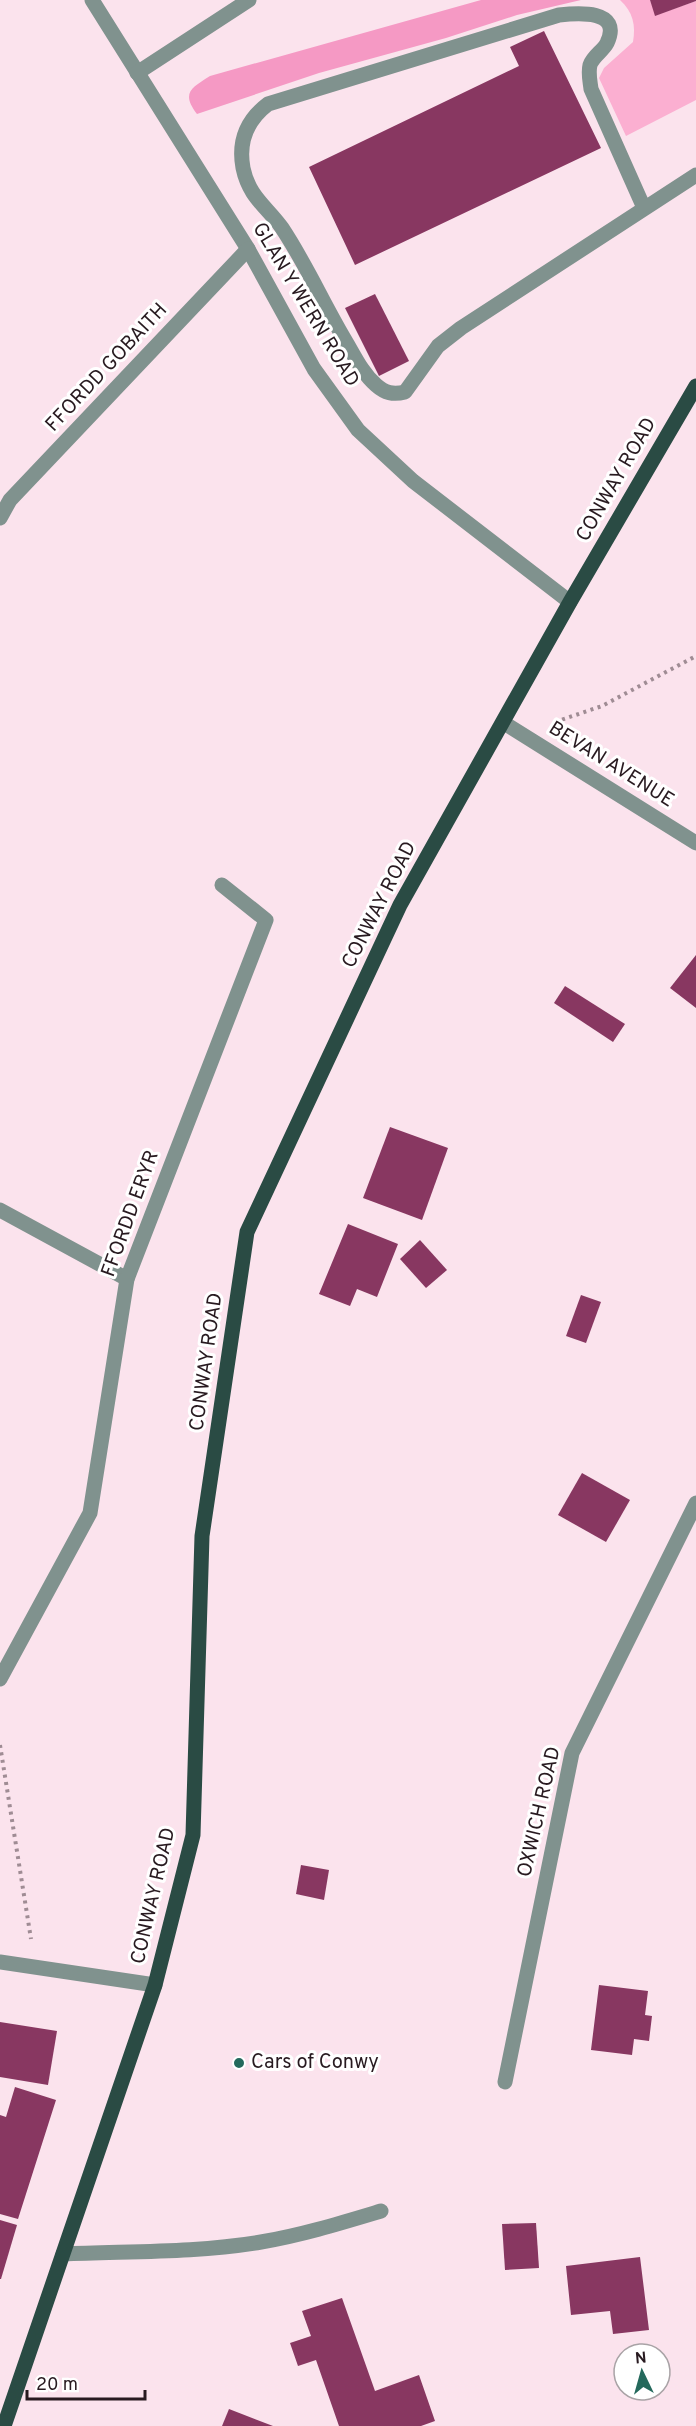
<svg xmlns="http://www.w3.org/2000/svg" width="696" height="2426" viewBox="0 0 696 2426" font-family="Overpass,sans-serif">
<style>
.green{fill:#fbafd1}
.forest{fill:#f599c4}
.building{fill:#883761}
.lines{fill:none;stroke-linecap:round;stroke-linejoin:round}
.path{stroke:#9f8c94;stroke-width:4;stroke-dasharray:3 4.5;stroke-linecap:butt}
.minor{stroke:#80928e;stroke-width:15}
.major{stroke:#2a4b44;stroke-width:15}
.poi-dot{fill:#24695c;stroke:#fff;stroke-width:2}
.labels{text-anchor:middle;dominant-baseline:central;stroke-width:6;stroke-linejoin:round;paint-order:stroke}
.street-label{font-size:20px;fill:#281a20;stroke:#fff}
.poi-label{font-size:20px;fill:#281a20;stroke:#fff;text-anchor:start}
</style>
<rect width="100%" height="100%" fill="#fbe3ed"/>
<!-- green -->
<path class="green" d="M620,0H650L656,15L696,1V100L626,136L599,78L604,68L633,42C636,25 633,12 620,0Z"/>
<!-- forest -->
<path class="forest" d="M481,0H581L517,15L446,38L319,73L197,114C181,93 191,88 210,76Z"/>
<!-- building -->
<g class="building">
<path d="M650,0H696V1L655,16Z"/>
<path d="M544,31L601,148L355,265L309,167L519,66L510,47Z"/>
<path d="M375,294L409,361L379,376L345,308Z"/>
<path d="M696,955V1008L670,988Z"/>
<path d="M565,986L625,1024L613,1042L554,1003Z"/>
<path d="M390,1127L448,1148L422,1220L363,1198Z"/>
<path d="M348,1224L398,1244L377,1297L357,1289L350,1306L319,1294Z"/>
<path d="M420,1240L447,1270L426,1288L400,1259Z"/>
<path d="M581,1295L601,1302L586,1343L566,1336Z"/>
<path d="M582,1473L630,1500L606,1542L558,1515Z"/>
<path d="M301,1865L329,1870L324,1900L296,1894Z"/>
<path d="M599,1985L648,1991L645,2015L652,2016L649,2041L634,2039L632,2055L591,2050Z"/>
<path d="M0,2022L57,2031L48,2085L0,2077Z"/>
<path d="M15,2087L56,2100L18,2219L0,2214V2115L6,2117Z"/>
<path d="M0,2220L17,2225L1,2279H0Z"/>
<path d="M536,2223L539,2268L505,2270L502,2224Z"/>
<path d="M640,2257L649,2330L613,2334L610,2311L571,2315L566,2266Z"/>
<path d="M342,2298L375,2391L419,2375L435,2421L421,2426H339L316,2360L298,2366L290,2343L311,2336L302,2311Z"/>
<path d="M229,2409L273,2426H222Z"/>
</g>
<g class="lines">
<!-- path -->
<g class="path">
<path d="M555,722L602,706L696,656"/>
<path d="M0,1745L31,1939"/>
</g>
<!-- minor -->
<g class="minor">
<path d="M92,0L248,249L314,369L358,430L413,481L570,602"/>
<path d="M137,73L249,0"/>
<path d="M644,208L591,89C590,81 588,73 590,65C593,56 603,51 607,43C623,9 577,13 559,15L268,104C247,120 238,141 243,168C249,197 266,206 282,228C306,264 323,303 345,340C354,355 362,373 376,385C385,393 393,395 405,392L438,346L461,328L696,175"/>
<path d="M0,518L10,500L248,249"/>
<path d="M504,723L696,843"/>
<path d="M0,1210L127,1279"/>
<path d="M0,1679L90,1513L127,1279L266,920L222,885"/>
<path d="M0,1962L155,1985"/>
<path d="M505,2082L572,1753L696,1503"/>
<path d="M63,2254C128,2251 196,2253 261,2242C302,2235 341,2223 381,2211"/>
</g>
<!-- major -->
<path class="major" d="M4,2426L155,1985L193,1835L202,1536L247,1232L400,905L570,602L696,386"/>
</g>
<!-- markers -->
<circle class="poi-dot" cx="239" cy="2063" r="6"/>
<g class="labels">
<!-- street labels -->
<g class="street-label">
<text transform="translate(305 305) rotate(59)">GLAN Y WERN ROAD</text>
<text transform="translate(107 368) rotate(-47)">FFORDD GOBAITH</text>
<text transform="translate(617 480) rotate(-60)">CONWAY ROAD</text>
<text transform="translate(611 765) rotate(32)">BEVAN AVENUE</text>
<text transform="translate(380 905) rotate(-63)">CONWAY ROAD</text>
<text transform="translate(131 1214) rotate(-70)">FFORDD ERYR</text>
<text transform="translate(207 1362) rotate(-82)">CONWAY ROAD</text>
<text transform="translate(540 1812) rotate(-77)">OXWICH ROAD</text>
<text transform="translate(154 1896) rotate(-77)">CONWAY ROAD</text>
</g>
<!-- poi labels -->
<g class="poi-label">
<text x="251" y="2063">Cars of Conwy</text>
</g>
</g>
<!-- north arrow -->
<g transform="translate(642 2372) rotate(355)"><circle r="28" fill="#ffffff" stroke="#a9a3a6" stroke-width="1.5"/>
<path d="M0-4.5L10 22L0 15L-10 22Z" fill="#24695c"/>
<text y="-9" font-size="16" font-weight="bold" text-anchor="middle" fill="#281a20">N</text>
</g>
<!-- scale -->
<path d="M27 2390v9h118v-9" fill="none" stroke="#281a20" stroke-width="3"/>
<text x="36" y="2390" font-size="18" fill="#281a20" stroke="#ffffff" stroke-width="4.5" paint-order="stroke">20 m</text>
</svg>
